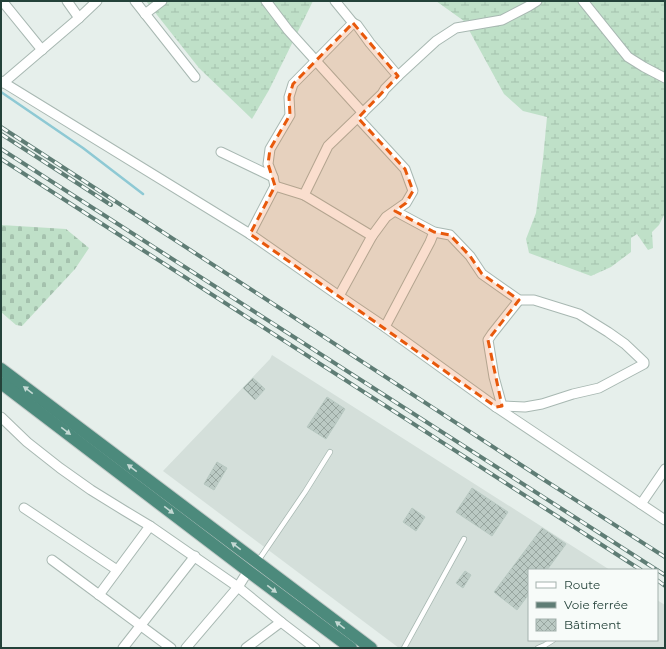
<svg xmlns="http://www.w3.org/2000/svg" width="666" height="649" viewBox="0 0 666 649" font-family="Montserrat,sans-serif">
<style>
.built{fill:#d4dfda}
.wetland{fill:url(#wetland-marsh)}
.cemetery{fill:url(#cemetery-stones)}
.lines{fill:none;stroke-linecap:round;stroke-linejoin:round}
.stream{stroke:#8ec9d4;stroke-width:2.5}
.building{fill:url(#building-cross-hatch);stroke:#b8c9c2}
.service-casing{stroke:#a8b8b2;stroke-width:6}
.minor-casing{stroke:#a8b8b2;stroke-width:11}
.trunk-casing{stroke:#c2cac8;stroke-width:14}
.service{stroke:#fff;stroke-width:4.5}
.minor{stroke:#fff;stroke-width:9}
.trunk{stroke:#4c8a7c;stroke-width:12}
.rail-casing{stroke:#5f7d75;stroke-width:4}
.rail{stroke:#f7fbf9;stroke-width:2.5;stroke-dasharray:8;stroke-linecap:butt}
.oneway{fill:#c4d9d4}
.marked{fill:#e8590c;fill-opacity:0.2;stroke:#e8590c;stroke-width:3;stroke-dasharray:8 5;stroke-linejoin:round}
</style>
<defs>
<pattern id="wetland-marsh" width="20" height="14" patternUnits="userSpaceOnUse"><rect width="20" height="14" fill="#bfe0c8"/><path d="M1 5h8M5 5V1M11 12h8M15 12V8" fill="none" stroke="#a4c1ad"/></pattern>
<pattern id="cemetery-stones" width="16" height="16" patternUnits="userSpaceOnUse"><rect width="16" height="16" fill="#bfe0c8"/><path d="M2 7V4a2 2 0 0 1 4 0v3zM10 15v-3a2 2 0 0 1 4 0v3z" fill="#a4c1ad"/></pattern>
<pattern id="building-cross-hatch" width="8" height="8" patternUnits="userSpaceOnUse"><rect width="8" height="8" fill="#bbcac4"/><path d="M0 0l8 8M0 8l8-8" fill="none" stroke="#98a6a0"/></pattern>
</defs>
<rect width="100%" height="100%" fill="#e6efeb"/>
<!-- built -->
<path class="built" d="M272,355L610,570H529V640H657V600L665,605V648H399L163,471L270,359Z"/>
<!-- wetland -->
<g class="wetland">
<path d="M146,1H313L269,90L252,119L199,68Z"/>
<path d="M436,1H665V213L659,225L652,232L653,248L648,250L637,234L631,238V252L611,267L591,276L529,253L526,239L536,213L543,159L547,117L523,111L504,94L464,21Z"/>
</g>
<!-- cemetery -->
<path class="cemetery" d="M1,225L66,229L89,248L75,269L22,326L16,325L1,312Z"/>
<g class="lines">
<!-- stream -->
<path class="stream" d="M1,92L83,148L143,194"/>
</g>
<!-- building -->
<g class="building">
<path d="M253,378L265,389L255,400L243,388Z"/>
<path d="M327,397L345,409L326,439L307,427Z"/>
<path d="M217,462L227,468L214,490L204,484Z"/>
<path d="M472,488L508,512L492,536L456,512Z"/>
<path d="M412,508L425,517L416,531L403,522Z"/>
<path d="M542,528L566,544L547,570H529V594L517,610L494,592Z"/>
<path d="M465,571L471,575L463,588L456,583Z"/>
</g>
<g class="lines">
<defs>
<g id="service">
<path d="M258,561L305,492L330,452"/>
<path d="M404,648L464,539"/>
<path d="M538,648L545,645L553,640"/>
</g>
<g id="minor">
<path d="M67,1L79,18"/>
<path d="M135,1L195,77"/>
<path d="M266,1L288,30L363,113"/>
<path d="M335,1L353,23"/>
<path d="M583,1L628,57L644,67L665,78"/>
<path d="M3,2L42,50"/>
<path d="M145,14L162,1"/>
<path d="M1,81L250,234L339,296L385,327L496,407L665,520"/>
<path d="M3,83L79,18L97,1"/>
<path d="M358,118L405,169L413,191L406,203L386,217L372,236"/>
<path d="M221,152L273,177"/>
<path d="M275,186L304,195L372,236L339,296"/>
<path d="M304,195L328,146L382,94L385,89L398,76"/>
<path d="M395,211L434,232L450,235L470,256L482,274L519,300H534L579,314L608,332L625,344L644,362V364L599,388L573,394L542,404L525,407L502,406L496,407"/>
<path d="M250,234L275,186L273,177L268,164L270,149L290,115L289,97L293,84L353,23L357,25L370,43L398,76L436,41L456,28L502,20L529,6L537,1"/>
<path d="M385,327L430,242L434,232"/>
<path d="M502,406L494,377L488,340L492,334L519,300"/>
<path d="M1,417L27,442L60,468L91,490L125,511L150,526L238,587L281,622L315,648"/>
<path d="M641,504L665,469"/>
<path d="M24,508L117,570"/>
<path d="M52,560L171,648"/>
<path d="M99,595L150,526"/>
<path d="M123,648L195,556"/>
<path d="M186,648L238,587L248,571"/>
<path d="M246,648L281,622"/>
</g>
<g id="trunk">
<path d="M1,369L371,648"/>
<path d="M1,383L248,571L351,648"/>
</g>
</defs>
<!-- service casing -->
<use href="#service" class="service-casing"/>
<!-- minor casing -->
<use href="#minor" class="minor-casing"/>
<!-- trunk casing -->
<use href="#trunk" class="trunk-casing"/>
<!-- service -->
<use href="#service" class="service"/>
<!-- minor -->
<use href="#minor" class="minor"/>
<!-- trunk -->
<use href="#trunk" class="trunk"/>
<defs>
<g id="rail">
<path d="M1,127L538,476L665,557"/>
<path d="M1,134L111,205"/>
<path d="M1,149L657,570"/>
<path d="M1,159L641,570"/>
<path d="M657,570L665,575"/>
<path d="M657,580L665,586"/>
</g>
</defs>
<!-- rail casing -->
<use href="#rail" class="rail-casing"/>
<!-- rail -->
<use href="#rail" class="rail"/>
</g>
<!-- one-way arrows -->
<defs><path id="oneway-solid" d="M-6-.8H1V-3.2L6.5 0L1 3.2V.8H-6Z"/></defs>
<g class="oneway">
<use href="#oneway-solid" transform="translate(28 390) rotate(-143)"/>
<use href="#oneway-solid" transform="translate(66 431) rotate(37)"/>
<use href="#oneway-solid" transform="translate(132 468) rotate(-143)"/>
<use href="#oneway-solid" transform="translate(169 510) rotate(37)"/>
<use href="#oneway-solid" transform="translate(236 546) rotate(-143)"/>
<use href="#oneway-solid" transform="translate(272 589) rotate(37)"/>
<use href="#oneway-solid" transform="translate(340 625) rotate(-143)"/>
</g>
<!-- marked area -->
<path class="marked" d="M353,23L398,76L358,118L405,169L413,191L406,203L395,211L434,232L450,235L470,256L482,274L519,300L488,340L502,406L496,407L250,234L275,186L268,164L270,149L290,115L289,97L293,84Z"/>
<!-- border -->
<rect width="666" height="649" fill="none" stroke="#24423a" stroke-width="4"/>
<!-- legend -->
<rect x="528" y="569" width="130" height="72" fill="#f7fbf9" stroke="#a3b1ad"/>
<rect x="536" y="582" width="20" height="6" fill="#ffffff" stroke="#a3b1ad"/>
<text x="564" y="589" font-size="12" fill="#24423a">Route</text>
<rect x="536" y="602" width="20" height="6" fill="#5f7d75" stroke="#a3b1ad"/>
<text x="564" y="609" font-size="12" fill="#24423a">Voie ferrée</text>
<rect x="536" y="619" width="20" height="12" fill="url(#building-cross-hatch)" stroke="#a3b1ad"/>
<text x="564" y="629" font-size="12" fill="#24423a">Bâtiment</text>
</svg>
